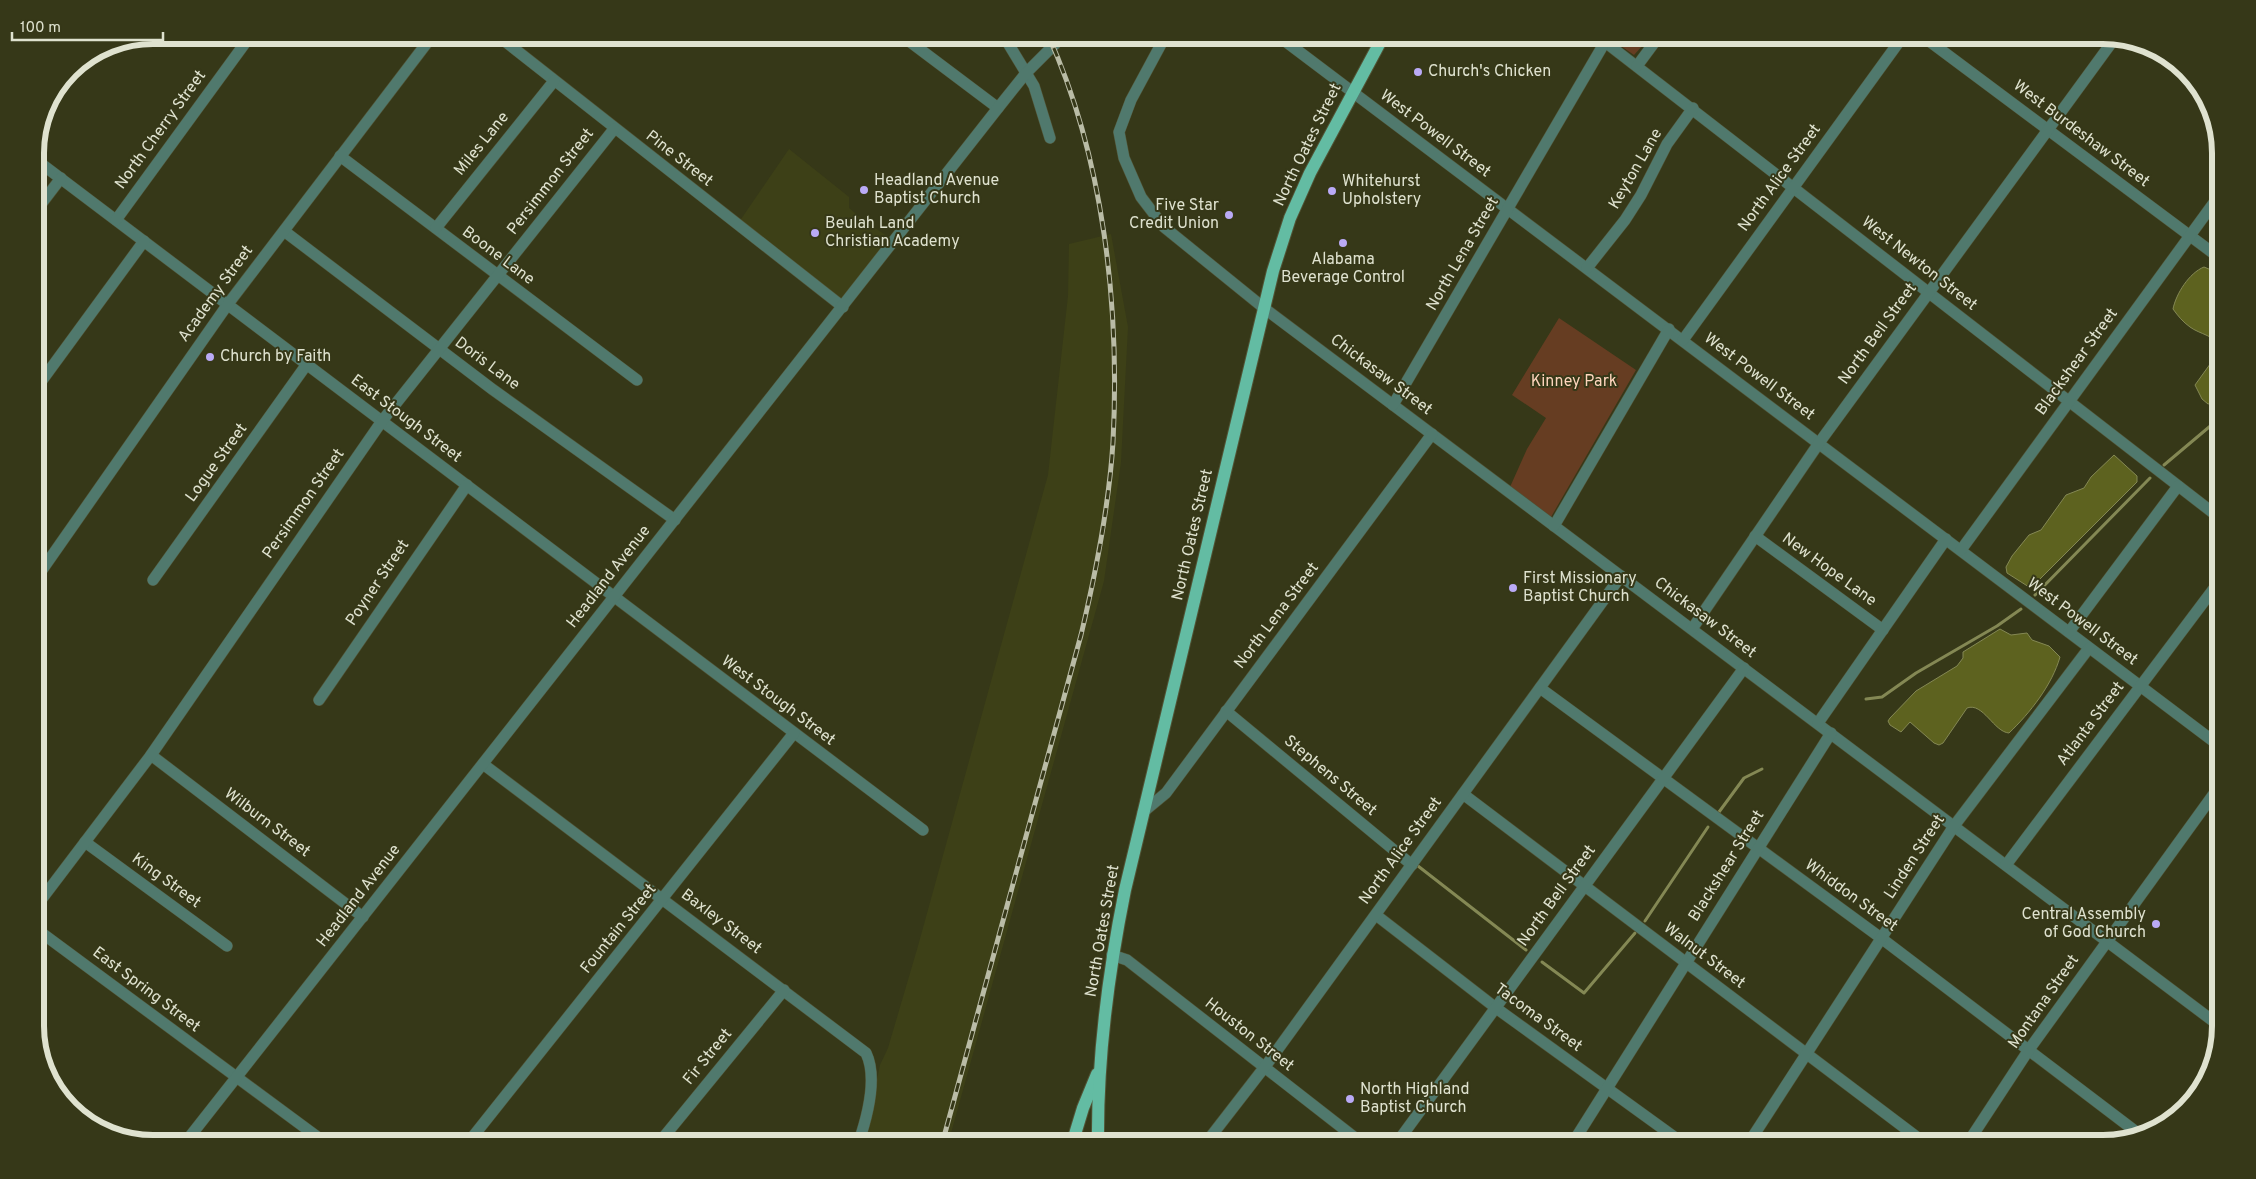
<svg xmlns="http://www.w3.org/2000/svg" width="2256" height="1179" viewBox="0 0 2256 1179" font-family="Overpass,sans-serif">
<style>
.built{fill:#3d4017}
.green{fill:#663d22}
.water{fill:#5d621f;stroke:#848854}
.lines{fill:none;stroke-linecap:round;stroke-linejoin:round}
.stream{stroke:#848854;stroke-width:3}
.minor-casing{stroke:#515335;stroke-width:12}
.major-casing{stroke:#515335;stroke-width:14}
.minor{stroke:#50796d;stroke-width:11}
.major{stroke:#63bca3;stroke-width:12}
.rail-casing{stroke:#babca6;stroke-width:5}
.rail{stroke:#363818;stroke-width:3;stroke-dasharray:9;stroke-linecap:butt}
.poi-dot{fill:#baaaf6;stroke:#363818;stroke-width:2}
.labels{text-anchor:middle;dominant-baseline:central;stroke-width:4;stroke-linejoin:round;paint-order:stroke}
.poi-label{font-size:16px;fill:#dfe2cf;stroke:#363818;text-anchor:start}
.street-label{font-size:16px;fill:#dfe2cf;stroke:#363818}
.park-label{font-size:16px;fill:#fed5bd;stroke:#363818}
.rim{fill:none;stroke:#dfe2cf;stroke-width:6}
</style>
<rect width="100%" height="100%" fill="#363818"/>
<!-- built -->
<g class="built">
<path d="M789,149L849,197V208L866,222L893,240L843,307L737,225Z"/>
<path d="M1111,234L1128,327L1121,462L1104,581L948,1144H863L880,1065L888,1048L918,946L1048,475L1068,296L1069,244Z"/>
</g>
<!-- green -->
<g class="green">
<path d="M1291,35H1310L1304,45Z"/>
<path d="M1605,35H1652L1634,55Z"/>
<path d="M1559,318L1636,370L1551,517L1510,487L1527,449L1546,418L1512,395Z"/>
</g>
<!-- water -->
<g class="water">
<path d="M2204,267L2221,274V348C2217,336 2199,334 2190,327C2183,322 2178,316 2173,309C2176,294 2189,273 2204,267Z"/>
<path d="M2221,349V401L2208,404L2202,399L2195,385Z"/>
<path d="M2114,455L2137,476V482L2037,582L2029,587L2007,573L2006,567L2012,556L2029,535L2041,530L2066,495L2084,488L2091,477Z"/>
<path d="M2000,629L2011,635L2027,633L2032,640L2049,646L2060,657C2052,685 2030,713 2009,733C1994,732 1983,702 1967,708L1943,743L1939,745L1934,743L1910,722L1901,732L1890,725L1888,721L1890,718L1916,691L1957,666L1963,658V652Z"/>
</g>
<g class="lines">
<!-- stream -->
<g class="stream">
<path d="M2164,465L2221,417"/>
<path d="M2035,595L2150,478"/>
<path d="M1866,699L1882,697L1916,673L1997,626L2021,609"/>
<path d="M1719,812L1744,778L1762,769"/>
<path d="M1418,866L1526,950"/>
<path d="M1645,921L1708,827"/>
<path d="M1542,962L1584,993L1635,933"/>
</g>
<defs>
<g id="minor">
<path d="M497,35L843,307"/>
<path d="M901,35L998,108"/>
<path d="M1003,35L1034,86L1050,138"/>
<path d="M1166,35L1131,100L1119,132L1124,158L1141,197L1164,227L1264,308L2221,1027"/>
<path d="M1277,35L2221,747"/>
<path d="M1596,35L2221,519"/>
<path d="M1921,35L2221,259"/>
<path d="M1637,66L1660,35"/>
<path d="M340,156L637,380"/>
<path d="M35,159L923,830"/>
<path d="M35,212L61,178"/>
<path d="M116,220L251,35"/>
<path d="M436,228L554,81"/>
<path d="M284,231L492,389L675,520"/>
<path d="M1587,268L1625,220L1641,195L1667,144L1693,108"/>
<path d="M1683,340L1904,35"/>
<path d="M35,390L144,241"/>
<path d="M1393,405L1605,42"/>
<path d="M1554,526L1669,329"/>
<path d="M1755,536L1883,630"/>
<path d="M1961,550L2221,193"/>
<path d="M35,580L228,304L433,35"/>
<path d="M153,580L307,364"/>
<path d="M1692,629L1819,443L2115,38"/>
<path d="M2069,632L2178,486"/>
<path d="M1540,688L1881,938L2139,1134"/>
<path d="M319,700L467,485"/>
<path d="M1226,711L1412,865"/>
<path d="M1818,723L1946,539"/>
<path d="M151,755L363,917"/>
<path d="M483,764L866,1053C878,1078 867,1118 858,1144"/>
<path d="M1463,794L1926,1144"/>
<path d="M1143,812L1166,793L1432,434"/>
<path d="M85,842L227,946"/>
<path d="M2006,865L2221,579"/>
<path d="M35,908L151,755L382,421L614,129"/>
<path d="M1376,915L1496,1008L1684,1144"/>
<path d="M35,928L327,1144"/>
<path d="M1112,955L1127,960L1363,1144"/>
<path d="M184,1144L998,108L1026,73L1064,35"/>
<path d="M467,1144L794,733"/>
<path d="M658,1144L784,990"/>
<path d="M1205,1144L1270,1060L1621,576"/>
<path d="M1396,1144L1744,668"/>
<path d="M1572,1144L1831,733"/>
<path d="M1748,1144L1954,826L2089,648"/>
<path d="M1967,1144L2028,1051L2221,784"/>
</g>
<g id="major">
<path d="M1072,1144L1083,1108L1097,1074"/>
<path d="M1098,1144C1097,1058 1108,974 1125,890L1273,271L1290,218L1310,173L1384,35"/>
</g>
</defs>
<!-- minor casing -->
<use href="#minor" class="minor-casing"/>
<!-- major casing -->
<use href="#major" class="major-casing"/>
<!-- minor -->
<use href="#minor" class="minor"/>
<!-- major -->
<use href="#major" class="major"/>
<defs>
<path id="rail" d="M942,1144L1081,635C1096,572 1109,507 1113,442C1120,308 1104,158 1048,35"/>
</defs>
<!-- rail casing -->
<use href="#rail" class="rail-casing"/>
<!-- rail -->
<use href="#rail" class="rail"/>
</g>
<!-- markers -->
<g class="poi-dot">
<circle cx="1418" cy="72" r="5"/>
<circle cx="864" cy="190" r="5"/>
<circle cx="1332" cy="191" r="5"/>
<circle cx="1229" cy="215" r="5"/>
<circle cx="815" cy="233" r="5"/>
<circle cx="1343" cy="243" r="5"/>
<circle cx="210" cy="357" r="5"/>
<circle cx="1513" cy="588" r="5"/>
<circle cx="2156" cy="924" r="5"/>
<circle cx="1350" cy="1099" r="5"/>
</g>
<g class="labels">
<!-- poi labels -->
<g class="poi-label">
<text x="1428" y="72">Church's Chicken</text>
<text x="874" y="181">Headland Avenue<tspan x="874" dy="18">Baptist Church</tspan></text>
<text x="1342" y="182">Whitehurst<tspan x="1342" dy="18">Upholstery</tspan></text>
<text x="1219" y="206" text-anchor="end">Five Star<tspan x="1219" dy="18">Credit Union</tspan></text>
<text x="825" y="224">Beulah Land<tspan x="825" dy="18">Christian Academy</tspan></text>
<text x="1343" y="260" text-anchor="middle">Alabama<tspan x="1343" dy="18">Beverage Control</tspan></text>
<text x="220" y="357">Church by Faith</text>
<text x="1523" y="579">First Missionary<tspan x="1523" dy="18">Baptist Church</tspan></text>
<text x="2146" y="915" text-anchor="end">Central Assembly<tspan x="2146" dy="18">of God Church</tspan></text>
<text x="1360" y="1090">North Highland<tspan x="1360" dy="18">Baptist Church</tspan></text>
</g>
<!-- street labels -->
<g class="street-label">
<text transform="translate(161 130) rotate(-54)">North Cherry Street</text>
<text transform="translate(1435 134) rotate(37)">West Powell Street</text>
<text transform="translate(2081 134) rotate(37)">West Burdeshaw Street</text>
<text transform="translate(482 144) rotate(-51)">Miles Lane</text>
<text transform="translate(1308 145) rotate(-64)">North Oates Street</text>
<text transform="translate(679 159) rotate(38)">Pine Street</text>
<text transform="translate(1636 169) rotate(-60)">Keyton Lane</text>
<text transform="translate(1780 178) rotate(-54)">North Alice Street</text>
<text transform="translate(551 182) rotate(-52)">Persimmon Street</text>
<text transform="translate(1463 254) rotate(-60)">North Lena Street</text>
<text transform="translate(498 256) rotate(37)">Boone Lane</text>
<text transform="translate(1919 264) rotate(38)">West Newton Street</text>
<text transform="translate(216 294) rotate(-54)">Academy Street</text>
<text transform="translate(1878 334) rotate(-54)">North Bell Street</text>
<text transform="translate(2077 362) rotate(-54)">Blackshear Street</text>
<text transform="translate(487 364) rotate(37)">Doris Lane</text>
<text transform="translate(1381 375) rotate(37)">Chickasaw Street</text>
<text transform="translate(1759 377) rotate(37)">West Powell Street</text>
<text transform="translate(406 419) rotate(37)">East Stough Street</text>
<text transform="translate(217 463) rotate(-54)">Logue Street</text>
<text transform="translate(304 504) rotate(-55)">Persimmon Street</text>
<text transform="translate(1193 535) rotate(-77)">North Oates Street</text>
<text transform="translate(1829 570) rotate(36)">New Hope Lane</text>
<text transform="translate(609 577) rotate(-52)">Headland Avenue</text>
<text transform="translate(378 583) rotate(-56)">Poyner Street</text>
<text transform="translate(1277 616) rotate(-53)">North Lena Street</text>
<text transform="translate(1705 618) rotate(37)">Chickasaw Street</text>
<text transform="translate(2082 622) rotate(37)">West Powell Street</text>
<text transform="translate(778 701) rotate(37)">West Stough Street</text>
<text transform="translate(2091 724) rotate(-53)">Atlanta Street</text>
<text transform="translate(1330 776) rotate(40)">Stephens Street</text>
<text transform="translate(267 823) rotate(37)">Wilburn Street</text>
<text transform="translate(1401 851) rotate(-54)">North Alice Street</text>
<text transform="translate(1915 857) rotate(-57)">Linden Street</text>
<text transform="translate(1727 866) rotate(-58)">Blackshear Street</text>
<text transform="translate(166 881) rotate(36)">King Street</text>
<text transform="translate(359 896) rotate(-52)">Headland Avenue</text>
<text transform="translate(1557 896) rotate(-54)">North Bell Street</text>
<text transform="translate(1851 896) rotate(36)">Whiddon Street</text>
<text transform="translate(721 922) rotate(37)">Baxley Street</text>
<text transform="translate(619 929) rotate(-51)">Fountain Street</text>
<text transform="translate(1103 931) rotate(-80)">North Oates Street</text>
<text transform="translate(1704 956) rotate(37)">Walnut Street</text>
<text transform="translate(146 990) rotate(37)">East Spring Street</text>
<text transform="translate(2044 1002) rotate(-55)">Montana Street</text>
<text transform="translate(1538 1018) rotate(36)">Tacoma Street</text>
<text transform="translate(1249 1035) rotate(38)">Houston Street</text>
<text transform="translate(708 1057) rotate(-51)">Fir Street</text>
</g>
<!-- park labels -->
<g class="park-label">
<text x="1574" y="382">Kinney Park</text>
</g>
</g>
<!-- crop -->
<path d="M0 0H2256V1179H0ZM153 44H2103A109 109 0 0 1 2212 153V1026A109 109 0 0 1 2103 1135H153A109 109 0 0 1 44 1026V153A109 109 0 0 1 153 44Z" fill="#363818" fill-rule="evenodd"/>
<path class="rim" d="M153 44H2103A109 109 0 0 1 2212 153V1026A109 109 0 0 1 2103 1135H153A109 109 0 0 1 44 1026V153A109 109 0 0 1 153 44Z"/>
<!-- scale -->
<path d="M12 32v8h151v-8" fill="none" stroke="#dfe2cf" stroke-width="2.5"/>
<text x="20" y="32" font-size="15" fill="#dfe2cf" stroke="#363818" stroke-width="4" paint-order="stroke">100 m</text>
</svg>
